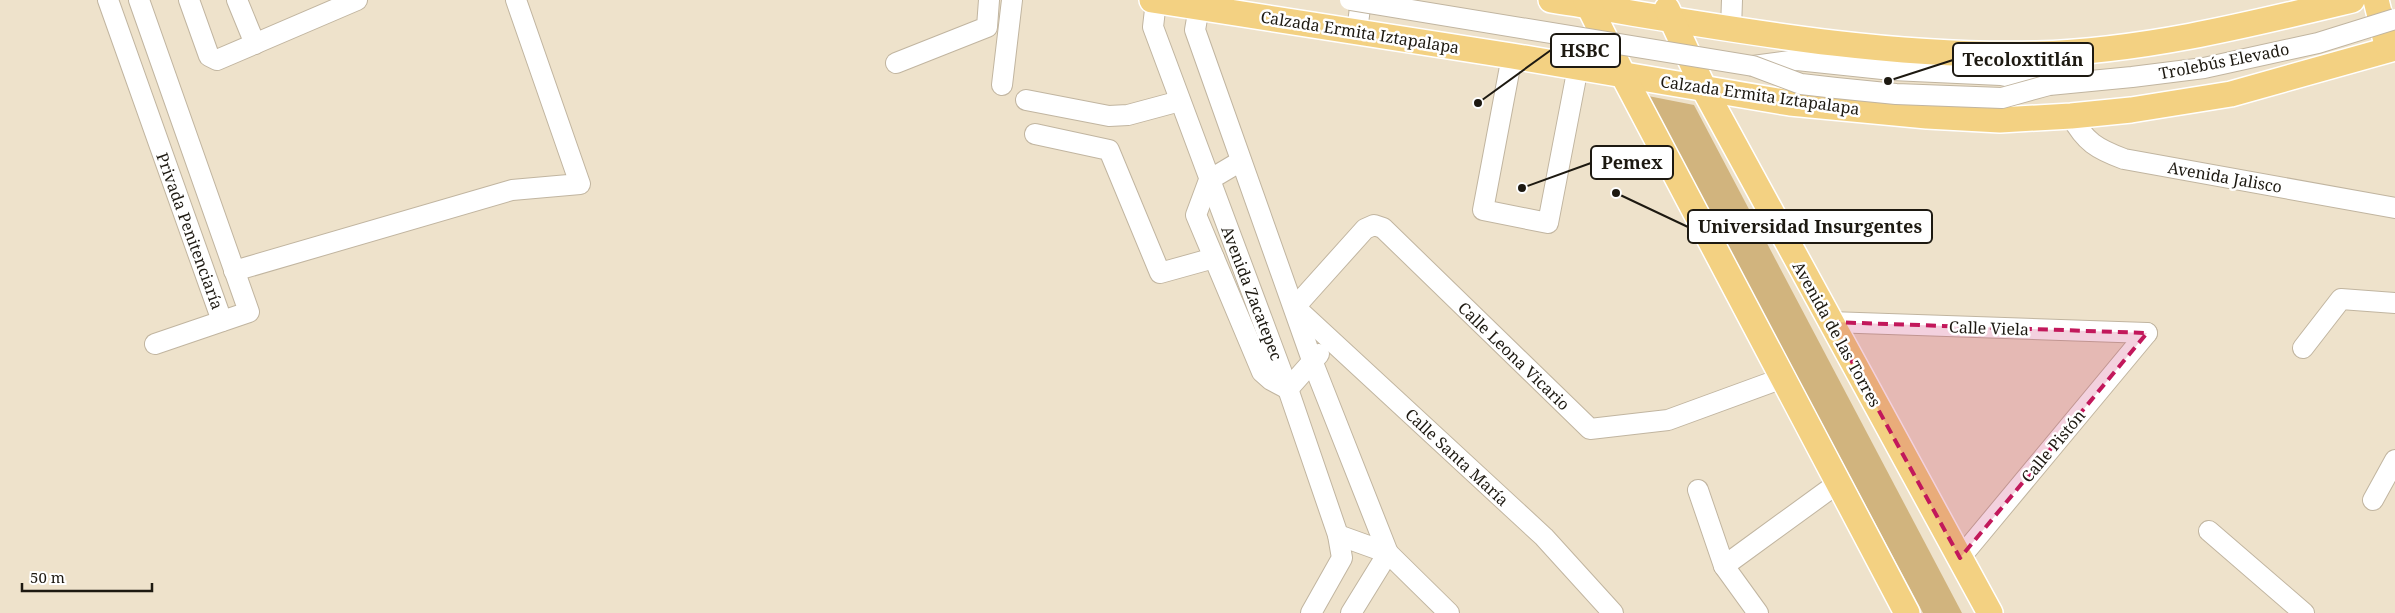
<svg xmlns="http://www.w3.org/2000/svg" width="2395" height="613" viewBox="0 0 2395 613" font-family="'Noto Serif',serif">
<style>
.green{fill:#d1b47e}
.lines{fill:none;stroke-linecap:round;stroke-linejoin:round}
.minor-casing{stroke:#c1b5a0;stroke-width:22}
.major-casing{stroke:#fff;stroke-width:28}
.minor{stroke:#fff;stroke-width:20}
.major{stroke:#f3d182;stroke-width:25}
.minor-bridge-casing{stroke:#c1b5a0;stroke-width:22;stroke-linecap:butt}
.minor-bridge{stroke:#fff;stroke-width:20}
.marked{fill:#c2185b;fill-opacity:0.2;stroke:#c2185b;stroke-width:4;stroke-dasharray:10 6;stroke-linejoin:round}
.labels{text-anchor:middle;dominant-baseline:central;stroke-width:5;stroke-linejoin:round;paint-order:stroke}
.street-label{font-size:16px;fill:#1d1911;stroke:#fff}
.leader{fill:none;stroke:#1d1911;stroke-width:2}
.callout-dot{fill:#1d1911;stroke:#fff;stroke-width:2}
.callout{fill:#fff;stroke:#1d1911;stroke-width:2}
.callout-label{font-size:18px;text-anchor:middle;font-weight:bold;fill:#1d1911}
</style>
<rect width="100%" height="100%" fill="#eee2cb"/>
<!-- green -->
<path class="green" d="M1648,96L1694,105L1962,613H1923Z"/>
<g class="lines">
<defs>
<g id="minor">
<path d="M108,0L222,321"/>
<path d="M139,0L249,312L155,344"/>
<path d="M189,0L209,56L217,60L357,0"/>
<path d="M237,0L255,44"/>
<path d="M1156,1L1153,27L1288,389L1338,535L1342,558L1311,613"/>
<path d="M1199,7L1195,30L1313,363L1388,553L1351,613"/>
<path d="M1731,29L1732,0"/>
<path d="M1357,31L1361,0"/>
<path d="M1512,56L1483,210L1548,223L1578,67"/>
<path d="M896,63L987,27L989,0"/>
<path d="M1753,66L1797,60L1892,70L2001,75L2049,85"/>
<path d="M1002,85L1012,0"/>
<path d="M1026,100L1109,116L1128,115L1180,101"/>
<path d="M2071,116C2085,142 2097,149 2124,159L2395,208"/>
<path d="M1035,134L1109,150L1160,273L1214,258"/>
<path d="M1241,161L1209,180L1196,215L1262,372L1271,380L1288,389L1319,354"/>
<path d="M234,271L512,190L580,184L516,0"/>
<path d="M1830,322L2147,333"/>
<path d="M2303,348L2341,299L2395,303"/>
<path d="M1698,490L1724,566L1758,613"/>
<path d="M2373,500L2395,460"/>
<path d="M2209,531L2304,613"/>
<path d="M1338,535L1388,553L1449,613"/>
<path d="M1960,558L2147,333"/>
<path d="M1724,566L1838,483"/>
<path d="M1613,613L1544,537L1295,307L1365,229L1374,225L1383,228L1590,429L1668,420L1783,378"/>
</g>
<g id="major">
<path d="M1152,0L1512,56L1790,103L1927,116L2000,120L2071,116L2131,110L2231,94L2395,48"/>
<path d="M1551,0C1711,25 1873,58 2036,54C2143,51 2248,25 2352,0"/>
<path d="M1586,0L1623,75L1907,613"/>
<path d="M2376,0L2387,45"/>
<path d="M1667,9L1704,89L1990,613"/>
</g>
</defs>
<!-- minor casing -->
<use href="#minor" class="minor-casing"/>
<!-- major casing -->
<use href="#major" class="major-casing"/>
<!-- minor -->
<use href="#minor" class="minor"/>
<!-- major -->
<use href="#major" class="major"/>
<defs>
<path id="minor-bridge" d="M1350,0L1753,66L1801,84L1836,88L1896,94L2002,98L2049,85L2132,77L2204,68L2318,43L2395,19"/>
</defs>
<!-- minor-bridge casing -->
<use href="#minor-bridge" class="minor-bridge-casing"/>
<!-- minor-bridge -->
<use href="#minor-bridge" class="minor-bridge"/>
</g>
<!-- marked area -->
<path class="marked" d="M1830,322L2147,333L1960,558Z"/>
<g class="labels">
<!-- street labels -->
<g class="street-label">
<text transform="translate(1360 32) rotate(9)">Calzada Ermita Iztapalapa</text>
<text transform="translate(2224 61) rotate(-11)">Trolebús Elevado</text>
<text transform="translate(1760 95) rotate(8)">Calzada Ermita Iztapalapa</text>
<text transform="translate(2225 177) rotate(10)">Avenida Jalisco</text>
<text transform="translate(190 231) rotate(70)">Privada Penitenciaría</text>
<text transform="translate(1252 293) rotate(69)">Avenida Zacatepec</text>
<text transform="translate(1989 328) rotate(2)">Calle Viela</text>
<text transform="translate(1837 334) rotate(61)">Avenida de las Torres</text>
<text transform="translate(1514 356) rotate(44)">Calle Leona Vicario</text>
<text transform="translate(2053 446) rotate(-50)">Calle Pistón</text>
<text transform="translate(1457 457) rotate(43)">Calle Santa María</text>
</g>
</g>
<!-- callouts -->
<path class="leader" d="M1478 103L1551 50M1888 81L1953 60M1522 188L1591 163M1616 193L1688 227"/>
<g class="callout-dot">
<circle cx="1478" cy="103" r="5"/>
<circle cx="1888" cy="81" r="5"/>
<circle cx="1522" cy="188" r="5"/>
<circle cx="1616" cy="193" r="5"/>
</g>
<g class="callout">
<rect x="1551" y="34" width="69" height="33" rx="5"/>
<rect x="1953" y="43" width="140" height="33" rx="5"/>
<rect x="1591" y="146" width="82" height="33" rx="5"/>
<rect x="1688" y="210" width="244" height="33" rx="5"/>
</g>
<g class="callout-label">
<text x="1585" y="57">HSBC</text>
<text x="2023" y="66">Tecoloxtitlán</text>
<text x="1632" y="169">Pemex</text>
<text x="1810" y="233">Universidad Insurgentes</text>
</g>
<!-- scale -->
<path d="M22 583v8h130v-8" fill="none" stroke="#1d1911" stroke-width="2.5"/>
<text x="30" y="583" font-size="15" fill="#1d1911" stroke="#ffffff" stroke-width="4" paint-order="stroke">50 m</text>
</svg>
